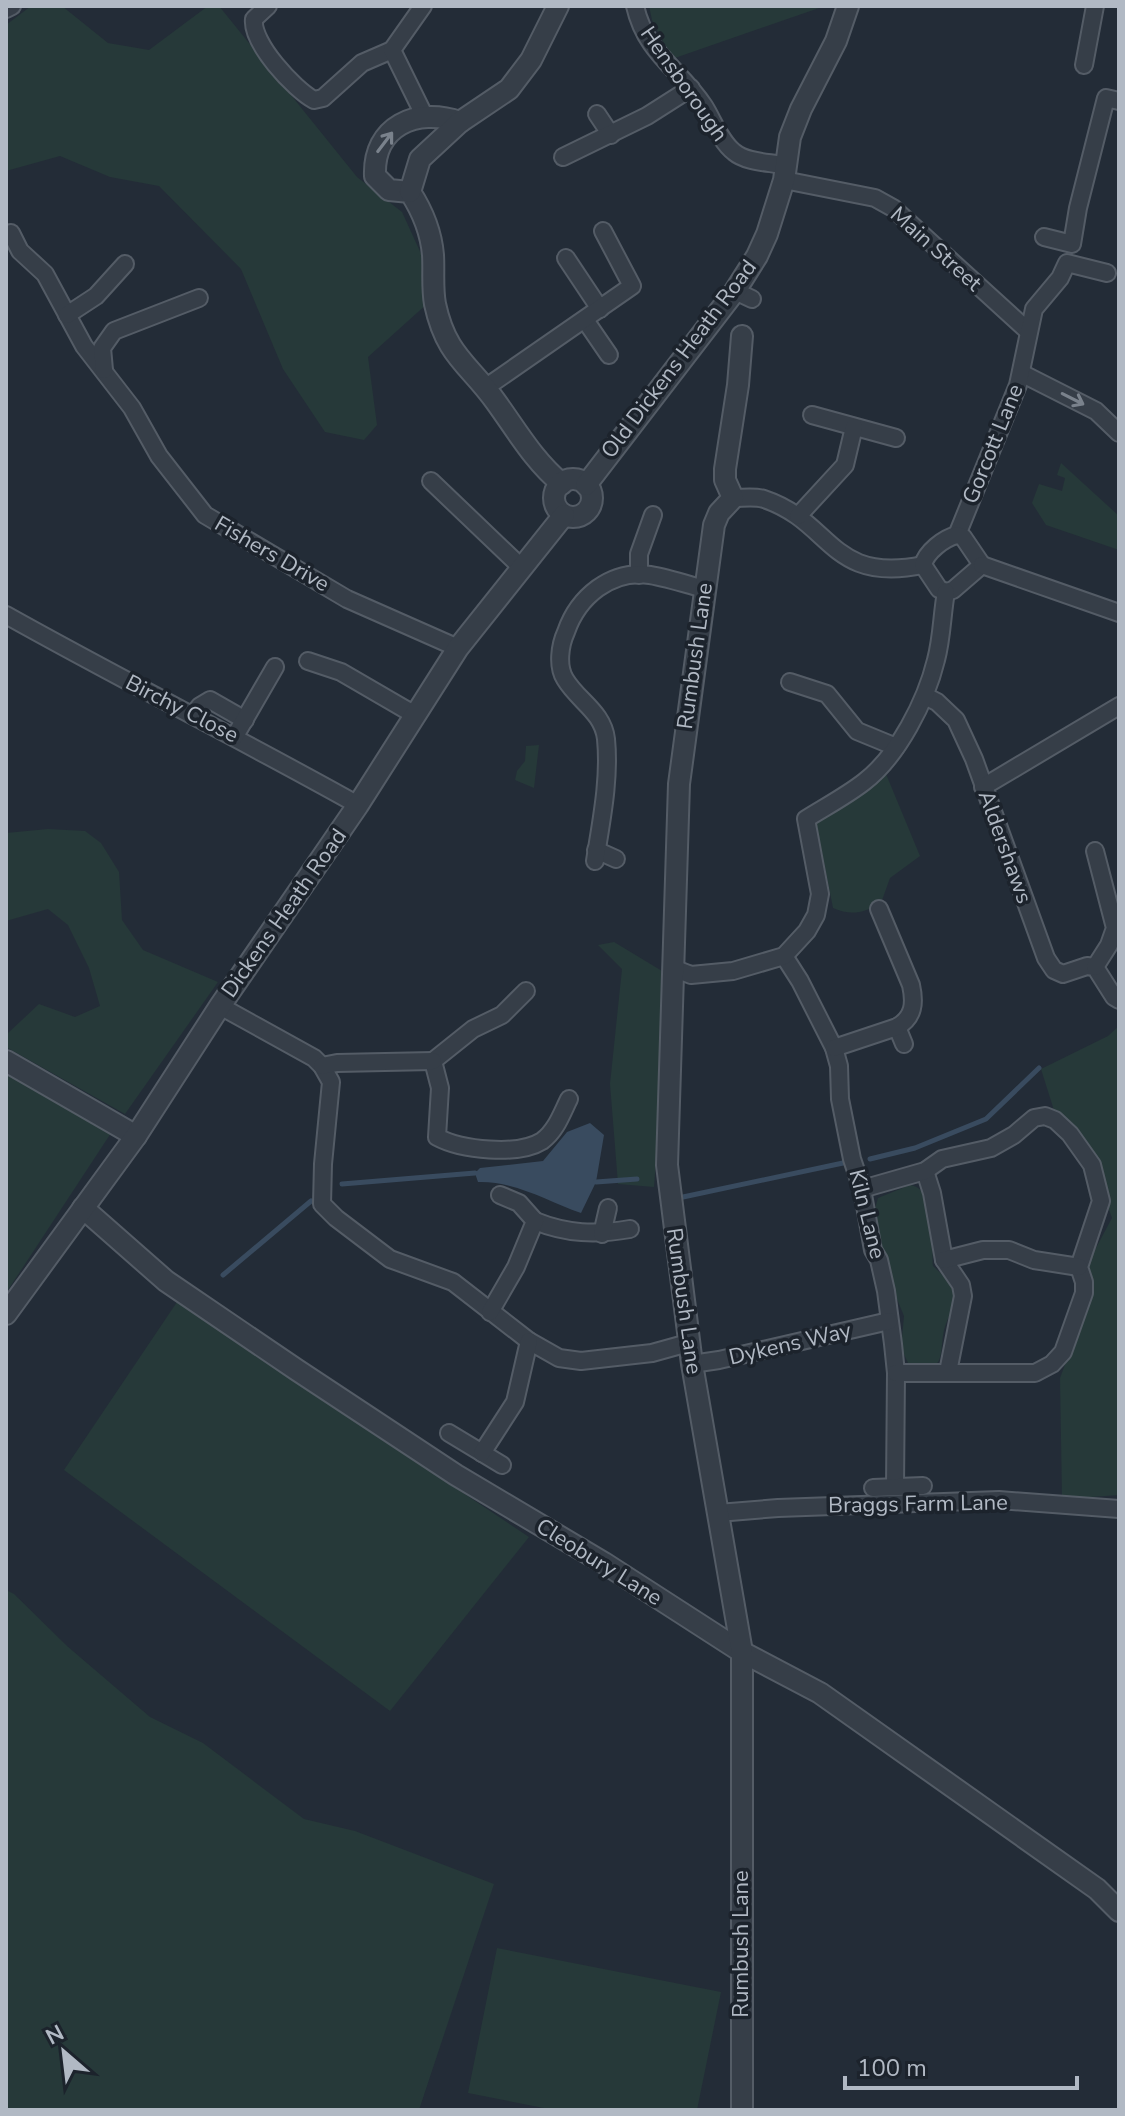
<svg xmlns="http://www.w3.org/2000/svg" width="1125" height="2116" viewBox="0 0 1125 2116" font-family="'Nunito Sans',sans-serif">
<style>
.green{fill:#263939}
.water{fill:#394b5f}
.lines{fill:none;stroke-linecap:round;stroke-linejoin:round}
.stream{stroke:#394b5f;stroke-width:5}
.minor-casing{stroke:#545c66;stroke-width:20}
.tertiary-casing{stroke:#545c66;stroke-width:24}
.minor{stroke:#363e48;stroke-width:16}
.tertiary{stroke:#363e48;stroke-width:20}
.oneway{stroke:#7a828c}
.labels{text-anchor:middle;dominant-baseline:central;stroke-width:7;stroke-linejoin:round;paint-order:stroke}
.street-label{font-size:22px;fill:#b1b9c4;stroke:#1c232c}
</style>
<rect width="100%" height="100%" fill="#232c37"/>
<!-- green -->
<g class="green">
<path d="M31,6H62L108,43L149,50L208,6H219L357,177L402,212L423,258L428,303L368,357L377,425L364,440L325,432L283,369L241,269L159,186L110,177L60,156L6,171V25Z"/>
<path d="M649,6H838L836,8L822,7L672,59L652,20Z"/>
<path d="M1061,463L1119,516V550L1046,525L1032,503L1039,484L1062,491L1065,478L1057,475Z"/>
<path d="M539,745L534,788L515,780L517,771L525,761L526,746Z"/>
<path d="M886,774L920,856L890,878L881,903C864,913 851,916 833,908L815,817Z"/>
<path d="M48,829L85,831L101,843L119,872L122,920L143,950L218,982L125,1114L6,1047V1035L39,1004L75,1017L100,1006L89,968L68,925L48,909L6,921V833Z"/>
<path d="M614,942L662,971V1081L654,1187L618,1184L610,1084L622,969L598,945Z"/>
<path d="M1119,1026V1495L1062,1499L1060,1378L1088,1303L1089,1261L1112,1218L1097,1177L1059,1126L1041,1069L1108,1036Z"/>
<path d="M6,1071L113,1130L6,1293Z"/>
<path d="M910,1185C937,1188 932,1246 933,1266L955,1287C957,1308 949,1312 944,1330C939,1355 947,1375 909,1365L901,1348L904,1316L875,1246V1209L878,1198Z"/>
<path d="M177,1302L529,1537L390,1711L64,1470Z"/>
<path d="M6,1590L14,1594L67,1646L150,1717L203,1743L304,1819L355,1831L494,1884L419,2110H6Z"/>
<path d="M497,1948L721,1992L697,2110H554L468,2093Z"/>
</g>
<!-- water -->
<path class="water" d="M590,1123L604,1135L596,1182L581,1213C547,1201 515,1181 478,1182L475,1173L480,1168L543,1161L567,1132Z"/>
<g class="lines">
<!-- stream -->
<g class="stream">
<path d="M870,1159L915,1148L986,1119L1039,1068"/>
<path d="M596,1182L637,1179"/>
<path d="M342,1184L475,1173"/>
<path d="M683,1197L843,1163"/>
<path d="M223,1275L311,1201"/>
</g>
<defs>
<g id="minor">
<path d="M268,6L254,19C251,43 294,89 314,100L323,98L362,63L392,50"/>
<path d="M423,6L392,50L424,115"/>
<path d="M635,6C646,54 679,68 704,106C713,120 720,141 734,152C747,163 771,162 787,166"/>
<path d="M6,9L12,6"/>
<path d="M1084,65L1095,6"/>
<path d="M597,114L611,135"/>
<path d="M563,157L647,116L691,88"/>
<path d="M784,180L875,198L893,208L1028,331"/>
<path d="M11,233L20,251L45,274L84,346L132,408L159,456L205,515L347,599L458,648"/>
<path d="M1044,237L1072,244L1078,208L1106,98L1119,101"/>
<path d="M566,258L600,309"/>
<path d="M735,291L752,299"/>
<path d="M67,315L96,296L125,264"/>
<path d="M585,320L609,355"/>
<path d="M104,370L102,348L114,331L199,298"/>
<path d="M1021,373L1096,411L1119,433"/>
<path d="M485,388L632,286L603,231"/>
<path d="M812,415L896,438"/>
<path d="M431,481L522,568"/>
<path d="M733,498C743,498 755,496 764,499C833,522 829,584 923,565"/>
<path d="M798,516L845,465L854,427"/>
<path d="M957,535L1018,385L1034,309L1060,278L1067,263L1107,273"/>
<path d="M957,535L963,537L982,565L953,590L946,592L939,589L923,565C926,552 944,538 957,535Z"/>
<path d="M982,565L1119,613"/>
<path d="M639,575V554L653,515"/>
<path d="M6,615C122,680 242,740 358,805"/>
<path d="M308,661L341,672L415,715"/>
<path d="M790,682L827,694L857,731L896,747"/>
<path d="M925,696L937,702L956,720L974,759L1046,958L1054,970L1063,974L1087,966L1095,967L1114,997L1119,1000"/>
<path d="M193,715L200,706L210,700L245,720"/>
<path d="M235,736L275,667"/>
<path d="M983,787L1119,706"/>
<path d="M596,850L616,859"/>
<path d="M595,861C601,822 610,780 606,739C603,712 578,701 565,679C557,666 560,645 566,632C578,597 611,569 650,575C668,578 686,584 704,589"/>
<path d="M784,956L800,981L834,1048L839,1066L840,1099L852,1159L862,1189L873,1250L879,1260L886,1291L893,1344L896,1373L895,1487"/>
<path d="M1095,967L1109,945L1115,928L1095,851"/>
<path d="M673,968L691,975L733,971L784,956L807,931L816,915L820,894L806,819C825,807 846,796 864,782C898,756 926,701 936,660C942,638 942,614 946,592"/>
<path d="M526,991L502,1015L473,1029L433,1061L440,1088L437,1137C461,1150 518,1156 542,1141C556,1131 562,1113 569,1099"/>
<path d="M220,1006L314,1058L322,1066L331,1082L323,1164L322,1204L336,1218L390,1259L453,1282L529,1341L559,1358L581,1361L652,1353L688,1343"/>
<path d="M897,1027L904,1044"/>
<path d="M834,1048L897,1027C914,1017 915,1003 911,985L879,909"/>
<path d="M322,1066L337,1063L433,1061"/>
<path d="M925,1171L932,1193L944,1260L961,1285L963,1296L948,1372"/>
<path d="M862,1189L925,1171L942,1159L991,1148L1014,1135L1034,1118L1045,1116L1055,1120L1070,1134L1092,1165L1101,1201L1079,1267L1084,1282V1293L1063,1352L1052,1364L1035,1373H896"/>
<path d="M535,1221C567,1234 596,1235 630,1229"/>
<path d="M602,1234L608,1208"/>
<path d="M944,1260L983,1250H1009L1034,1260L1079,1267"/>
<path d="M490,1312L516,1267L535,1221L519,1203L500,1195"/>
<path d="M692,1364L719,1360L889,1321"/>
<path d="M449,1433L502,1465"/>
<path d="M482,1453L515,1402L529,1341"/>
<path d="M873,1488L923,1486"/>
<path d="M718,1513L778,1508L999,1500L1119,1509"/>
</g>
<g id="tertiary">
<path d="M460,122C416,107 373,126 375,176L389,190L410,192C423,212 431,231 433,255C434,271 432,288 435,304C446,356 469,364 496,402C517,431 534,461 562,484"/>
<path d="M410,192L420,159L460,122L509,89L531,60L558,6"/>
<circle cx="573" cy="498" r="19"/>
<path d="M586,485L735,291L757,256L767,234L784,180L790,137L801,109L836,41L848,6"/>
<path d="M6,1061L136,1136"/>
<path d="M83,1208L166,1281L297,1370L456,1475L604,1563L742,1652L820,1693L1097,1889L1119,1911"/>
<path d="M6,1314L136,1136L220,1006L358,805L458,648L564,515"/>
<path d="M742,2110V1652L692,1364L667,1165L679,784L714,525L719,513L733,498L725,480V469L738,385L742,336"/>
</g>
</defs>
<!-- minor casing -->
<use href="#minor" class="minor-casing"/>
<!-- tertiary casing -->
<use href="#tertiary" class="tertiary-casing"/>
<!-- minor -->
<use href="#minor" class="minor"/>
<!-- tertiary -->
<use href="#tertiary" class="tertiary"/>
</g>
<!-- one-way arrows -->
<defs><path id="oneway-shaft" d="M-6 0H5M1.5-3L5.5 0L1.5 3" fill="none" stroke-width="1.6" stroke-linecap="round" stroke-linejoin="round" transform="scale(2)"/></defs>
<g class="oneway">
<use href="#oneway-shaft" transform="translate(385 142) rotate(-53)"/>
<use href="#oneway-shaft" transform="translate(1073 399) rotate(27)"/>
</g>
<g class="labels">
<!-- street labels -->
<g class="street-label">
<text transform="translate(684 84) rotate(55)">Hensborough</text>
<text transform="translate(936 249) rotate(42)">Main Street</text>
<text transform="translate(679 359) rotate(-53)">Old Dickens Heath Road</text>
<text transform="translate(993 444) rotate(-68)">Gorcott Lane</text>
<text transform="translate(272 554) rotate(30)">Fishers Drive</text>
<text transform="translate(695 656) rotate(-82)">Rumbush Lane</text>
<text transform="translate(182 709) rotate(27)">Birchy Close</text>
<text transform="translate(1005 847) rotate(70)">Aldershaws</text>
<text transform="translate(284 913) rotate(-55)">Dickens Heath Road</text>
<text transform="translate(867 1214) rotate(76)">Kiln Lane</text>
<text transform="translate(684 1301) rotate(82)">Rumbush Lane</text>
<text transform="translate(790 1344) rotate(-13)">Dykens Way</text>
<text transform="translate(918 1504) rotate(-1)">Braggs Farm Lane</text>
<text transform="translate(599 1562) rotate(32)">Cleobury Lane</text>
<text transform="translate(741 1944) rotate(-90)">Rumbush Lane</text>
</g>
</g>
<!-- border -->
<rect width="1125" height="2116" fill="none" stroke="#b1b9c4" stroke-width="16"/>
<!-- north arrow -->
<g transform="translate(64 2052) rotate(332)" stroke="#1c232c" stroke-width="6" paint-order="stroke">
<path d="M0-6L14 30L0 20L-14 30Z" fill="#b1b9c4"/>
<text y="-12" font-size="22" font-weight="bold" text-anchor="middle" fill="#b1b9c4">N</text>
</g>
<!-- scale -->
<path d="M845 2076v12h232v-12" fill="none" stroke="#b1b9c4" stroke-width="4"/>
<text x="857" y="2076" font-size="24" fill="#b1b9c4" stroke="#1c232c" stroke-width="6" paint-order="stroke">100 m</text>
</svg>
